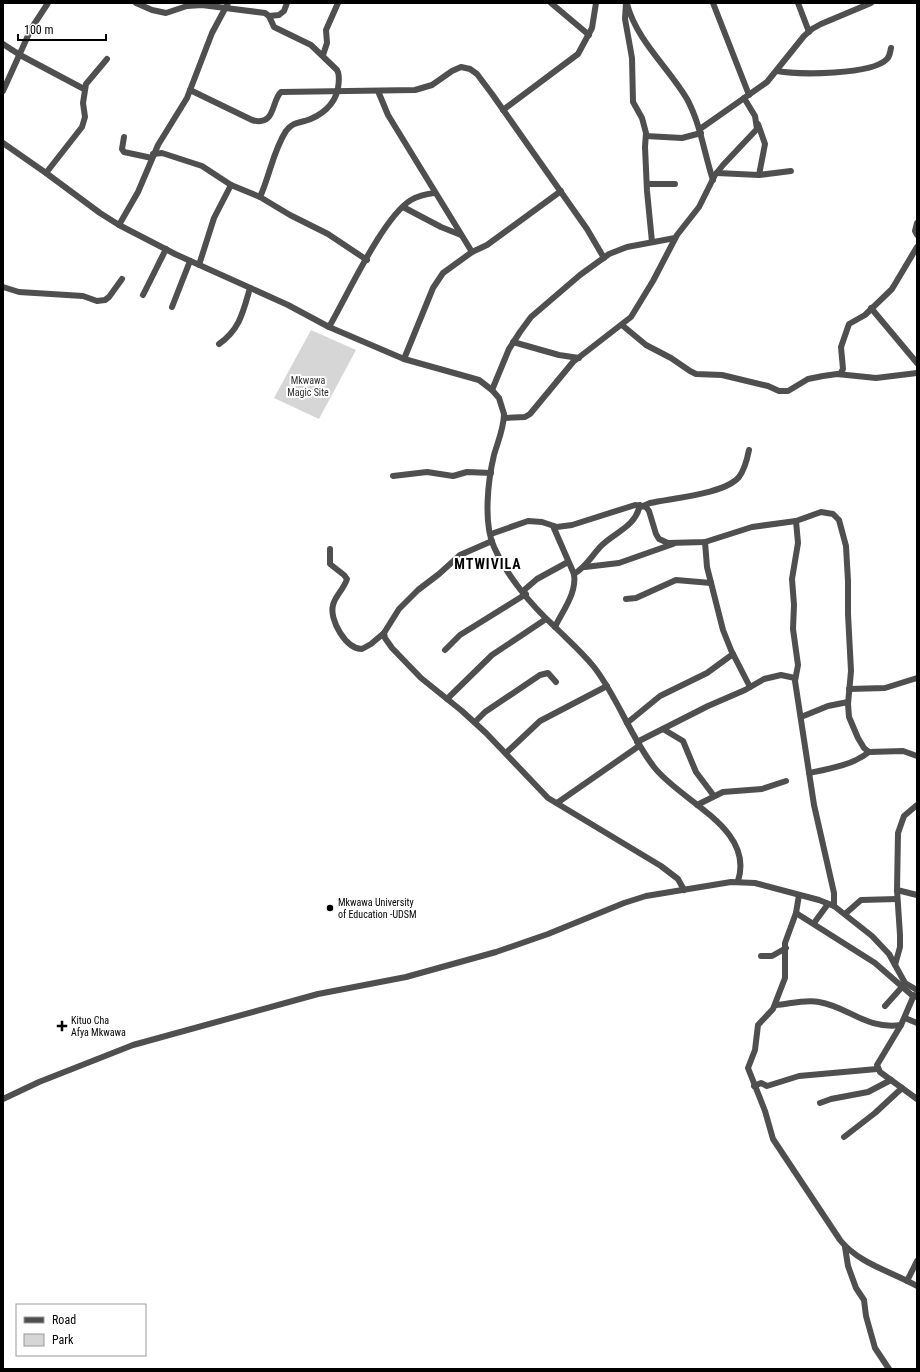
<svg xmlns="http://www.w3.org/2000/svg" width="920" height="1372" viewBox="0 0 920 1372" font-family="'Roboto Condensed',sans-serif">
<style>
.green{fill:#d6d6d6}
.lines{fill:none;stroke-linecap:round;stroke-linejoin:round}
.minor{stroke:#4f4f4f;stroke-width:6}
.poi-dot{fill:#000;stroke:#fff;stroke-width:1.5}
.labels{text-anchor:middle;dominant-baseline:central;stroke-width:4;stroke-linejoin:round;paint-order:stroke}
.park-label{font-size:10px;fill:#2d2d2d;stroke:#fff}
.poi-label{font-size:10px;fill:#000;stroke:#fff;text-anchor:start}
.district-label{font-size:14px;font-weight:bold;letter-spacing:1px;fill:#000;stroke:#fff}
</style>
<rect width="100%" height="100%" fill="#fff"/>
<!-- green -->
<path class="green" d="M311,330L356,350L319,419L274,398Z"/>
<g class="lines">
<!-- minor -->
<g class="minor">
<path d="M136,3L152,10L166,13L187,6L202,5L265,13L269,16L274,27L311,45L337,70C340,75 339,82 338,88C335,105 321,116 305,121C297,123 292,123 286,131C273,151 270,175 260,197"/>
<path d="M551,3L589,35"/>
<path d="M626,3L625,19L632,58L633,102L642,118L646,133L645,147L647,191L652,242"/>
<path d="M713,3L749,95"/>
<path d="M798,3L809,32"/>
<path d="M627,4C637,41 668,67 687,99C701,125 704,153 713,180"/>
<path d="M269,16L279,15L284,11L287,3"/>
<path d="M3,44L20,55L84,89"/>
<path d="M323,55L327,43L326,30L338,3"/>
<path d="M777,71C798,75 872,75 887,59C890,56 890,52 891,48"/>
<path d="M190,90L252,120C276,127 271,101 281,92L415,90L432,85L452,71L461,67L470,69L477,74L492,94L587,229L604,258"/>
<path d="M3,91L31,29L48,3"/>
<path d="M378,91L388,115L472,252"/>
<path d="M503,110L578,54L592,28L596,3"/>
<path d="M758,124L765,144L759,175"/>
<path d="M700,129L767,82L804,36L812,29L821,24L871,3"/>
<path d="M646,136L682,138L701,133"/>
<path d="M124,137L122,149L124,152L152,158"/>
<path d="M3,143L46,173L100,213L119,225L175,254L288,305L329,327L404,359L479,380L492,390L499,398L504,414C504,428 498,441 494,455C488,480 483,523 494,547C507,576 531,605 554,626C567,639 582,652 594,667C618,698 630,736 654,767C681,802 755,828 738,881"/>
<path d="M153,154L162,153L202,166L231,185L260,197L290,215L328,234L367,260"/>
<path d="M46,173L82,127L85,117L83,103L86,84L107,59"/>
<path d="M717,173L759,175L791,171"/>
<path d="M647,184H675"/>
<path d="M403,207L441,227L461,235"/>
<path d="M917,223L915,231L917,235"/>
<path d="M119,225L138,192L158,145L187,98L212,33L228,3"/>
<path d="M199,265L214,218L231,185"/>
<path d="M3,287L19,292L83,296L97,301L105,300L109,297L122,279"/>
<path d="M143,295L166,249"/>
<path d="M172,307L190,261"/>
<path d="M871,308L917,363"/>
<path d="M622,325L646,345L671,358L690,371L696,374L722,375L768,386L779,391H788L808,379L823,376L837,374L876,378L917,373"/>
<path d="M329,327C347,296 383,217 411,200C418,196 426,194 434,193"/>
<path d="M513,342L559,355L579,358"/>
<path d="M219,344C240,329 243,312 250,288"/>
<path d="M404,359L433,288L443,273L472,252L487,245L561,191"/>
<path d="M840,374L843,369L841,347L849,324L865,315L892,289L917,247"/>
<path d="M492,390L509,349L520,332L531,317L580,275L609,254L627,247L675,238"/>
<path d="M504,418L525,417L530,414L573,362L631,317L653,281L677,235L699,207L715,175L723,165L757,129L755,116L744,98"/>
<path d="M393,476L427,472L453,476L467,472L491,473"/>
<path d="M643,506L650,503C672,498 725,494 739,477C745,469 747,460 749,450"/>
<path d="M796,521L798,543L792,579L794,605L793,629L798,665L795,681L814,805L834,893V906"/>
<path d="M553,526L574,574C577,593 563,610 555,627"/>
<path d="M491,534L528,521L542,522L557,527L572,525L635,505L646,507L649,511L656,534L659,539L668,543L705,542L752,527L796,521L821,512L833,514L839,520L846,546L848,581V614L851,671L848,704L849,717L858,738L864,748L869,752L903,751L917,756"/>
<path d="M492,541L460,555L439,574L418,590L399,609L384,633L385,638L392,648L421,678L462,711L486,733L548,798L661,866L678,879L684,890"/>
<path d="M705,542L707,567L723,630L731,650L750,687"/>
<path d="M330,549V564L344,575L347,579C344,589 335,596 333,605C329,620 346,649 362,649L371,644L384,633"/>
<path d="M585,567L619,563L673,544"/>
<path d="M574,574C586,567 591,557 600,547C614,532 635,528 640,505"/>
<path d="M523,591L537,579L568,562"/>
<path d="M626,599L636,598L676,580L711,583"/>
<path d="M445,650L460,635L526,594"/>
<path d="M849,689L885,688L917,678"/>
<path d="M447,699L492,655L546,619"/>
<path d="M801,717L828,706L848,702"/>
<path d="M475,722L485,712L540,675L548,673L556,682"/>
<path d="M627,723L660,696L707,673L733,654"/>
<path d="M663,729L683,741L696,772L714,796"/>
<path d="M637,742L708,706L745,690L764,679L781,675L795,678"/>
<path d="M506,753L540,721L607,686"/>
<path d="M809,773C829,769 853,765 869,752"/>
<path d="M557,803L639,746"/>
<path d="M697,805L723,792L762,789L786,781"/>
<path d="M897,890L917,895"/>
<path d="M799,895L796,913L785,943V978L773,1009L758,1025L755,1050L748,1068L765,1111L773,1139L840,1240C858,1263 892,1272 917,1286"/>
<path d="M796,913L875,963L914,997"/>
<path d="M845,914L861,900L897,899"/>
<path d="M814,923L828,904"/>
<path d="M761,956H772L786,948"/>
<path d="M895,965L900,947V935L897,890L898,833L904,816L917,805"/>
<path d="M914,995L901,1025L877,1065L880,1072L917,1099"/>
<path d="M776,1005C789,1004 806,999 819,1002C849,1007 866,1030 901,1025"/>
<path d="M885,1006L902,987"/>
<path d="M905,1018L917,1023"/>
<path d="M754,1086L761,1083L767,1086L799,1076L877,1069"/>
<path d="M3,1099L39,1082L133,1045L318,994L406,977L496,952L548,934L624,903L646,896L731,882L755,883L819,900L834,906L872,936L889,954L905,983L917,990"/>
<path d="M820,1103L831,1099L868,1092L891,1080"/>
<path d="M844,1137L875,1113L902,1088"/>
<path d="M845,1247L848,1266L856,1288L864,1300L866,1316L875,1348L889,1369"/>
<path d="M907,1281L917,1261"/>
</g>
</g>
<!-- markers -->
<g class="poi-dot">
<circle cx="330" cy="908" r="4"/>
<path d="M60 1020h4v4h4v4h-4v4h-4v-4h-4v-4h4z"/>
</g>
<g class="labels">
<!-- park labels -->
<g class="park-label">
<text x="308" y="380">Mkwawa<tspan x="308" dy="12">Magic Site</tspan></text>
</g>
<!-- poi labels -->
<g class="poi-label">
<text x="338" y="902">Mkwawa University<tspan x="338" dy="12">of Education -UDSM</tspan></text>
<text x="71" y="1020">Kituo Cha<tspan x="71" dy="12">Afya Mkwawa</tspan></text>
</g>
<!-- district labels -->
<g class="district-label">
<text x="488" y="564">MTWIVILA</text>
</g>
</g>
<!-- border -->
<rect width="920" height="1372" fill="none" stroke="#000000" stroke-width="8"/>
<!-- legend -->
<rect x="16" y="1304" width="130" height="52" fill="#ffffff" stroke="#999999"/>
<rect x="24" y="1317" width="20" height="6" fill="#4f4f4f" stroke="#999999"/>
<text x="52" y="1324" font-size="12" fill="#000000">Road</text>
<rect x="24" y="1334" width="20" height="12" fill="#d6d6d6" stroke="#999999"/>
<text x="52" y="1344" font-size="12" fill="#000000">Park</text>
<!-- scale -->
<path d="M18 34v6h88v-6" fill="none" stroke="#000000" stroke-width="2"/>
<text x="24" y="34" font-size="12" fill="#000000" stroke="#ffffff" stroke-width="3" paint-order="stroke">100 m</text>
</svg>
